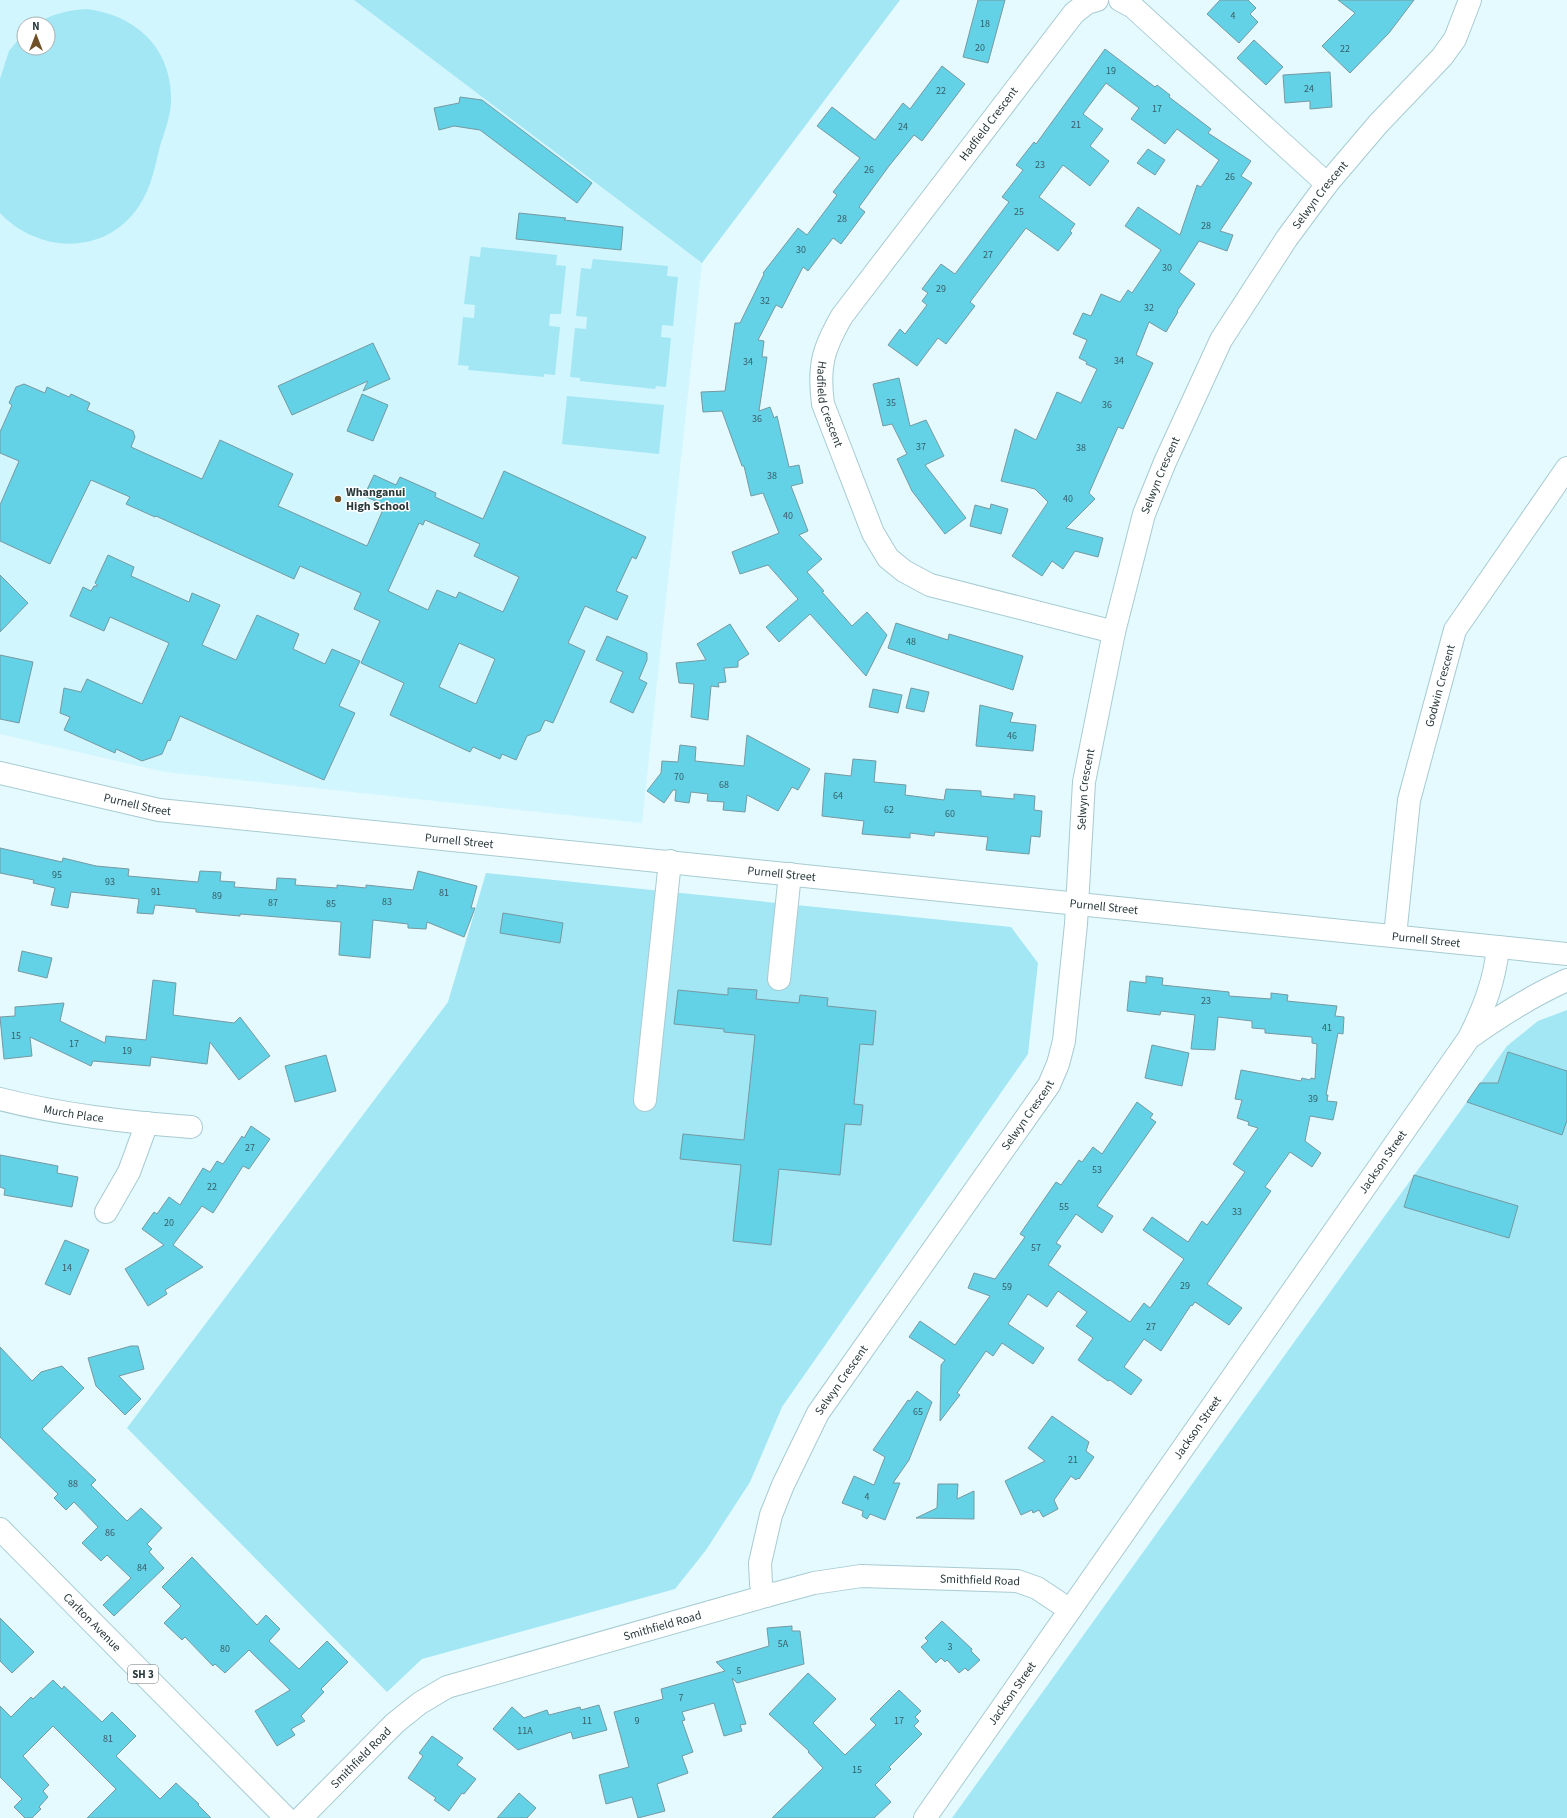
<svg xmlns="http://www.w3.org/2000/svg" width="1567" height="1818" viewBox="0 0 1567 1818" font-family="'Source Sans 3',sans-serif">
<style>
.built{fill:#d1f6fe;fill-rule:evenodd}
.green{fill:#a3e6f4}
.building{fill:#63d1e6;stroke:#7699a0;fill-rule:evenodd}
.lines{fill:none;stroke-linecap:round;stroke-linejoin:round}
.minor-casing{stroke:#a7cbd2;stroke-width:24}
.major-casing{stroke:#a7cbd2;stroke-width:24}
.highway-casing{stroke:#a7cbd2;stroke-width:24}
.minor{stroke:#fff;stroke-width:22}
.major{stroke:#fff;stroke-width:22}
.highway{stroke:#fff;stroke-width:22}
.poi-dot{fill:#705026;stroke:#fff;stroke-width:1.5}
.labels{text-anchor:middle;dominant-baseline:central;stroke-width:3;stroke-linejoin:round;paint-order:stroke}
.number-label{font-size:10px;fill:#385f66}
.shield{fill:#fff;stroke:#6a7476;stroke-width:1}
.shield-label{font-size:11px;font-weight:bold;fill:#2a393c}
.street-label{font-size:12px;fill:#2a393c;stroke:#fff}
.poi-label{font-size:12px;font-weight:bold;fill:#2a393c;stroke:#fff;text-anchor:start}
</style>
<rect width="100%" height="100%" fill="#e4fafe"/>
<!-- built -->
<path class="built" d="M0,0H354L702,263L642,823L165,772L0,734ZM24,24H48V48H24Z"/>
<!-- green -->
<g class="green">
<path d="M354,0H900L702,263Z"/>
<path d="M87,9C134,15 170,46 171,96C172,113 165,130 160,146C155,167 151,188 139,206C106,256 39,254 0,213V79L9,51L24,33V48H48V24H36C52,14 68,10 87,9Z"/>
<path d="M481,247L557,255L556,265L566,266L561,314H550L549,326L560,327L555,375L544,374V377L468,370L469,366L458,365L463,317L474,318L475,305L464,304L470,256L480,257Z"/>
<path d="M593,259L668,266L667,276L678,277L673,326L662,325L661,337L671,338L666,387L656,386L655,389L580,381V378L570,377L575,328L586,329L587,317L576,316L581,268L591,269Z"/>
<path d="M567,396L664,405L659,454L562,444Z"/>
<path d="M486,873L1011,927L1038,963L1028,1054L782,1407L750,1482L706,1550L675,1589L422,1659L387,1692L127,1428L448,1002Z"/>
<path d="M1567,1010V1818H952L1507,1046L1538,1021Z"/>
</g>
<!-- building -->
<g class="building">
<path d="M978,0H1005L988,63L963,57Z"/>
<path d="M1220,0H1248L1256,8L1250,14L1258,22L1239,43L1207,14Z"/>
<path d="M1338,0H1414L1389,33L1350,73L1322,46L1355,13Z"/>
<path d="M1254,40L1283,67L1266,85L1237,58Z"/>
<path d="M1105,49L1155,87L1157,85L1170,95L1169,97L1211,129L1208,133L1251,161L1241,176L1252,183L1220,231L1233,235L1227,251L1199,241L1179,272L1195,284L1177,311L1178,312L1166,332L1149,322L1136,355L1153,363L1123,429L1118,427L1089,493L1095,499L1066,528L1103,538L1098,557L1075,551L1063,569L1052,561L1042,576L1012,556L1048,502L1035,489L1001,481L1015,429L1036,440L1057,392L1081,403L1097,369L1086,364L1087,362L1079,358L1087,340L1073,334L1083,313L1091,316L1101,294L1120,302L1128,290L1132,293L1161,250L1125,226L1138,207L1180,235L1197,185L1201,187L1219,160L1177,129L1165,144L1131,119L1139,108L1106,83L1083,114L1103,129L1090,146L1109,161L1090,186L1063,165L1039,197L1075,224L1070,231L1072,233L1058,251L1026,228L970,302L975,306L946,344L938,338L917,366L888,345L900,329L905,334L927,305L922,301L928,293L922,289L941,264L955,274L1009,202L1002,197L1023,170L1016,165L1034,142L1036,144Z"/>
<path d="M942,66L965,84L922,141L914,135L889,166L859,207L865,212L841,244L833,238L808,271L803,267L782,308L776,305L758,340L764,341L762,357H767L759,411L770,407L774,418L777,416L789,467L799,465L803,483L791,486L808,531L799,535L822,559L807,572L824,591L822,592L852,626L867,612L887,635L866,676L810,614L779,642L766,627L798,599L768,565L740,574L732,552L779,533L763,493L751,496L744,466H742L722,411L703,412L701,392L725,391L735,323H740L764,274L763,273L798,228L807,235L837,195L833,192L860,158L817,126L832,107L875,140L903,103L910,109Z"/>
<path d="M1330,72L1332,107L1310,109V101L1285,103L1283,75Z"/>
<path d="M460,97L482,100L592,183L577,203L480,130L454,126L439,130L434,108L459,103Z"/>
<path d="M1148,149L1165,160L1155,175L1137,163Z"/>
<path d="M519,213L566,218L564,220L623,227L621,250L516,239Z"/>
<path d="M373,343L390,379L363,391L368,381L292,415L278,386Z"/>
<path d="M899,378L910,426L926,420L944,456L925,465L966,518L945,534L912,491L897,459L907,454L892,424L883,426L873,384Z"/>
<path d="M24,384L45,393L47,387L69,397L71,394L90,403L87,410L133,431L135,437L131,447L202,479L220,440L293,474L278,506L367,546L385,505L364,496L374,475L396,485L400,477L436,493L435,497L483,519L504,471L646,537L636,559L632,557L616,591L628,596L617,620L585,606L568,643L585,651L553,723L545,720L540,731L527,736L516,760L502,754L500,759L473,747L470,752L390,715L404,683L361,663L380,621L354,609L361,593L300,566L294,579L156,516L155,517L126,504L130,497L91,480L50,564L0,541V505L19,461L0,453V432L12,405L9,403L16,387ZM425,520L480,544L474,556L519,577L503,612L459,592L456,598L437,590L428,610L388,591L419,523L423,525ZM459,643L495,659L476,704L439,687Z"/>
<path d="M362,394L388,405L373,441L347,431Z"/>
<path d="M991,504L1008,509L1001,534L970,526L975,505L990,509Z"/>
<path d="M108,555L134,567L131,576L189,602L192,593L220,605L202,645L236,660L257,615L299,634L293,649L325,664L332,649L360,661L339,706L355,713L324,780L180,716L170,741L168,740L162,754L142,761L116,749L115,753L64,730L70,717L60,713L64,688L81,692L87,679L142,704L169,643L110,617L104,631L70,616L83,587L91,591L94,586H98L95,583Z"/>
<path d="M0,575L28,603L0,632Z"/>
<path d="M896,623L948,640L949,634L1023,656L1013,690L888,648Z"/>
<path d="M730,624L749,654L738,661V667L724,668L726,682L718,683L719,687L711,686L708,720L691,717L694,684L679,683L676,663L706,660L697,644Z"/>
<path d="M607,636L647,653V660L639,679L647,683L633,713L610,702L623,672L596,660Z"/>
<path d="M0,655L33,662L19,723L0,719Z"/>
<path d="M911,688L929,692L924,712L906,708Z"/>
<path d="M873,689L902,695L898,713L869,707Z"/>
<path d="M980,705L1013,713L1010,722L1036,725L1033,751L976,746Z"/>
<path d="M747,735L810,769L798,790L792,787L778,811L747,795L745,812L723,810L724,802L707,801L708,794L691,792L689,803L675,801L676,790H673L664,803L647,791L661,773L662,761L678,762L680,745L696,747L695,761L744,766Z"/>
<path d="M853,759L876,761L874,782L906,785L905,795L944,800L946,789L981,791V796L1014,799V794L1035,796L1034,810L1042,811L1040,837L1031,836L1029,854L986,850L988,837L935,832L934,836L910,833V838L862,834L864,821L822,816L825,773L851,776Z"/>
<path d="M0,848L62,862L63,858L96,866L129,869L128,876L198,882L200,871L221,872L220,881L235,882L234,887L276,890L277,878L296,879L295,885L337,888V885L366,888V885L413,890L418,871L477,886L471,908H475L464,937L427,922L426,929L408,928V924L373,920L370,958L339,955L341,922L240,914V916L196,912V909L155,905L153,914L137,913L139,899L71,892L68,908L51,905L55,888L33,883L34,880L0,873Z"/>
<path d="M503,913L563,923L560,943L500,933Z"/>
<path d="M22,951L52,958L47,978L18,971Z"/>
<path d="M1146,976L1163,978L1162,985L1229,992V996L1271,999V993L1288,995L1287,1001L1337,1006L1335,1016L1344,1017L1343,1034L1338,1033L1326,1095H1328L1327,1101L1337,1102L1333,1120L1310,1116L1305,1141L1321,1153L1312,1167L1290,1152L1265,1187L1271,1191L1207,1284L1242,1308L1229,1325L1195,1302L1192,1306L1191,1305L1161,1351L1144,1339L1124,1367L1142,1380L1131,1395L1110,1380L1108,1381L1078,1360L1093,1338L1076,1326L1087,1312L1058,1291L1047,1307L1028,1294L1008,1324L1044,1348L1033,1364L1002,1343L993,1356L986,1351L957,1393L960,1395L940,1421L941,1365L945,1360L909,1337L920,1321L955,1345L990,1296L968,1288L974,1273L995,1279L1025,1237L1020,1234L1056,1182L1061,1185L1079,1160L1082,1162L1093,1147L1102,1154L1137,1102L1153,1114L1150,1118L1156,1122L1097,1206L1113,1216L1102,1233L1076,1214L1056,1243L1061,1246L1048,1265L1130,1322L1144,1303L1150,1308L1184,1259L1143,1230L1152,1217L1188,1242L1202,1221L1207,1225L1245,1172L1233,1164L1258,1128L1248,1125L1249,1122L1237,1118L1242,1100L1235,1099L1241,1070L1301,1081L1302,1078L1310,1080L1311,1078L1315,1079L1317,1044L1312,1043V1037L1265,1033V1029L1252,1028V1021L1218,1017L1215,1050L1191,1049L1195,1015L1161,1011L1160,1015L1127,1011L1130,981L1146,983Z"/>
<path d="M153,980L176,983L173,1015L234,1023L240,1017L270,1056L239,1080L210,1042L207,1064L151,1057L150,1066L93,1061L91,1066L30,1037L32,1056L4,1059L0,1017L15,1016V1007L64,1003L60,1021L105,1043L106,1036L146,1040Z"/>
<path d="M728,988L757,990L756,999L799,1003L800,995L828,998L827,1006L876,1011L873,1045L860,1044L854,1104L863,1105L861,1125L845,1124L840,1175L779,1169L771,1245L733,1241L741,1165L680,1159L683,1134L744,1140L755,1035L724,1032V1029L674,1024L678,990L728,995Z"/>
<path d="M1152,1045L1189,1053L1182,1086L1145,1078Z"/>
<path d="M1508,1052L1567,1071V1120L1562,1135L1467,1102L1480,1083H1498Z"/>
<path d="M326,1055L336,1091L295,1102L285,1066Z"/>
<path d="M251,1126L270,1139L249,1169L243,1166L213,1213L202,1206L173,1245L203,1267L165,1290L167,1294L148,1306L125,1269L164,1245L142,1229L154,1212L157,1214L169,1197L180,1205L203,1168L210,1172L217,1161L223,1164L242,1136L244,1138Z"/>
<path d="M0,1155L58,1166L57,1173L78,1177L72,1207L4,1195L5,1189L0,1187Z"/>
<path d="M1414,1175L1518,1206L1509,1238L1404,1207Z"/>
<path d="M65,1240L89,1250L70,1295L45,1284Z"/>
<path d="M131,1346H138L144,1369L119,1376L141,1399L125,1415L96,1386L88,1358Z"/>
<path d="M0,1347L32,1381L41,1372L62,1366L84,1388L42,1429L96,1480L91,1485L127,1521L141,1508L162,1528L147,1544L152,1549L149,1552L164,1568L114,1616L103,1605L131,1578L107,1555L101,1561L82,1543L98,1527L74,1502L66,1510L54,1498L58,1494L0,1437Z"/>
<path d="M917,1391L932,1402L909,1460L893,1483H900L885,1520L870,1514L867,1519L862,1516L863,1511L842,1503L854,1476L874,1485L885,1457L873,1450L908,1400L910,1401Z"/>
<path d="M1052,1416L1089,1442L1086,1451L1094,1457L1079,1479L1078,1478L1076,1480L1071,1476L1054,1500L1058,1509L1043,1517L1039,1510L1033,1513L1032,1510L1021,1515L1005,1481L1045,1461L1028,1448Z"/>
<path d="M938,1484H958L957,1499L974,1491V1519L916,1518L937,1508Z"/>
<path d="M192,1557L257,1625L266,1615L280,1629L269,1641L299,1669L327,1641L348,1662L321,1689L324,1692L301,1716L305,1721L291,1729L295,1735L277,1746L255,1711L290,1690L249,1650L225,1673L215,1664L213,1666L185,1637L182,1640L164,1623L181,1606L162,1587Z"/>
<path d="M0,1618L34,1652L12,1673L0,1661Z"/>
<path d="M942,1621L972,1649L971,1651L980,1660L968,1671L965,1668L959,1673L947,1660L945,1662L941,1658L936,1663L921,1647L928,1641L925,1638Z"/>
<path d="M792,1626V1631H800L804,1664L737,1683L732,1678L746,1724L740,1725L742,1731L724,1736L714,1703L682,1712L685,1720L682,1721L693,1752L682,1756L688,1773L657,1784L665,1811L638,1818L632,1797L606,1804L599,1775L629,1767L614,1712L663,1699L661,1689L725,1671L716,1662L769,1646L767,1628Z"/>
<path d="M808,1673L836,1699L813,1723L845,1755L876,1725L870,1719L899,1690L921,1711L915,1717L919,1721L914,1726L922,1734L889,1767L891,1769L875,1785L891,1802L874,1818H772L823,1768L808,1752L809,1751L769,1714Z"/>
<path d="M53,1680L62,1689L64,1686L102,1722L112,1712L136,1736L116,1756L160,1799L176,1783L199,1804L198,1805L211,1818H87L116,1789L53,1726L23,1756L49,1785L43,1791L48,1797L39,1807L41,1809L32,1818H25L14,1807L22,1799L0,1777V1706L11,1717L31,1697L33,1699Z"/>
<path d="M599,1705L607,1730L573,1739L571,1732L518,1750L493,1729L512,1707L524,1718L547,1710L549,1715L580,1707L581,1710Z"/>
<path d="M432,1736L463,1758L457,1765L476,1779L464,1794L462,1793L449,1811L434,1800L436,1798L408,1778L423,1756L419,1753Z"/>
<path d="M519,1793L536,1808L527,1818H497Z"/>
</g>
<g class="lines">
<defs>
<g id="minor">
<path id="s1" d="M1097,0L1087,3L1074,13L842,316C823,349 818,366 823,404L873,533L888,558L904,571L930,585L1114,632"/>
<path d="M1120,0L1133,7L1327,184"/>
<path id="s2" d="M1395,936L1409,800L1455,630L1567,468"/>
<path d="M779,979L790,874"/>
<path d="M1472,1036C1503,1014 1533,995 1567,980"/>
<path id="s3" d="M0,1099C62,1115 127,1122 191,1127"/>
<path d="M645,1100L670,861"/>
<path d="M106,1212L129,1172L147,1123"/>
<path id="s4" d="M766,1596L761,1584L760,1563L771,1515L783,1485L818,1413L1049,1085L1058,1064L1064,1041L1076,924L1084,782L1114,632L1144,514L1165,462L1221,340L1287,238L1327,184L1378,124L1442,57L1455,39L1470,0"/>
<path id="s5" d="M301,1818L395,1723L420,1703L447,1687L766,1596L814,1583L861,1576L1017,1581L1037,1588L1070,1610"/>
<path id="s6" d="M925,1818L1469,1038C1484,1008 1495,980 1498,947"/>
</g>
<g id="major">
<path id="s7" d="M0,773L159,810L1567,954"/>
</g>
<g id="highway">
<path id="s8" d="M0,1529L286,1818"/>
</g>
</defs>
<!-- minor casing -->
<use href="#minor" class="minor-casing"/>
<!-- major casing -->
<use href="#major" class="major-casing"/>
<!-- highway casing -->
<use href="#highway" class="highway-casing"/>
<!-- minor -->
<use href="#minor" class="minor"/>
<!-- major -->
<use href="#major" class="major"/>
<!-- highway -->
<use href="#highway" class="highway"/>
</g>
<!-- markers -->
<circle class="poi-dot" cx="338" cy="499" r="4"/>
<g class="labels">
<!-- number labels -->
<g class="number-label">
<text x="1233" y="16">4</text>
<text x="985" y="24">18</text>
<text x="980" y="48">20</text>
<text x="1345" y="49">22</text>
<text x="1111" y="71">19</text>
<text x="1309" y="89">24</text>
<text x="941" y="91">22</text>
<text x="1157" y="109">17</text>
<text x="1076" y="125">21</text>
<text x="903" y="127">24</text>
<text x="1040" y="165">23</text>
<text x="869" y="170">26</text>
<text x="1230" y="177">26</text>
<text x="1019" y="212">25</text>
<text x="842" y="219">28</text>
<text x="1206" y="226">28</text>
<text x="801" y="250">30</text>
<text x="988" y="255">27</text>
<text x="1167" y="268">30</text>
<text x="941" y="289">29</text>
<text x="765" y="301">32</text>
<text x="1149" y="308">32</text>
<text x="1119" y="361">34</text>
<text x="748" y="362">34</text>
<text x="891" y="403">35</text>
<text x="1107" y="405">36</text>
<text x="757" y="419">36</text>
<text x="921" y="447">37</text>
<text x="1081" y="448">38</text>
<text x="772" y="476">38</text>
<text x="1068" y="499">40</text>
<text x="788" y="516">40</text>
<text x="911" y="642">48</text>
<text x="1012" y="736">46</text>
<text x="679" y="777">70</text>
<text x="724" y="785">68</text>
<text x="838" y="796">64</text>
<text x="889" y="810">62</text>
<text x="950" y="814">60</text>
<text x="57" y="875">95</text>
<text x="110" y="882">93</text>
<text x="156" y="892">91</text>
<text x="444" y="893">81</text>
<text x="217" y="896">89</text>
<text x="387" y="902">83</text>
<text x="273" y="903">87</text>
<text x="331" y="904">85</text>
<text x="1206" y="1001">23</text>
<text x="1327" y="1028">41</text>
<text x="16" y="1036">15</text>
<text x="74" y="1044">17</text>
<text x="127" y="1051">19</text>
<text x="1313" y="1099">39</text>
<text x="250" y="1148">27</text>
<text x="1097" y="1170">53</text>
<text x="212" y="1187">22</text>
<text x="1064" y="1207">55</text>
<text x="1237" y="1212">33</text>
<text x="169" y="1223">20</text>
<text x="1036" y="1248">57</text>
<text x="67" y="1268">14</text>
<text x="1185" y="1286">29</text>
<text x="1007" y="1287">59</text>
<text x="1151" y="1327">27</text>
<text x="918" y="1412">65</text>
<text x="1073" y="1460">21</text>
<text x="73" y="1484">88</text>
<text x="867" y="1497">4</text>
<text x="110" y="1533">86</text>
<text x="142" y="1568">84</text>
<text x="783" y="1644">5A</text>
<text x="950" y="1647">3</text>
<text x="225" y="1649">80</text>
<text x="739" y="1671">5</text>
<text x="681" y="1698">7</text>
<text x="587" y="1721">11</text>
<text x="637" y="1721">9</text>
<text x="899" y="1721">17</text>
<text x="525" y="1731">11A</text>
<text x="108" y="1739">81</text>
<text x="857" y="1770">15</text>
</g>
<!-- shield labels -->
<rect class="shield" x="128" y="1665" width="30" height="18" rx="3"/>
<g class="shield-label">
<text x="143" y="1674">SH 3</text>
</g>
<!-- street labels -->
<g class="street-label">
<text transform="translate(989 124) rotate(-53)">Hadfield Crescent</text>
<text stroke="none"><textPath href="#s4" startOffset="1544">Selwyn Crescent</textPath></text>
<text stroke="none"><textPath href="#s1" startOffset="502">Hadfield Crescent</textPath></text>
<text stroke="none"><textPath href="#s4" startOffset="1220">Selwyn Crescent</textPath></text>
<text stroke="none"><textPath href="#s2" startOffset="255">Godwin Crescent</textPath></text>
<text stroke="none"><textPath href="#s4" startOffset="896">Selwyn Crescent</textPath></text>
<text stroke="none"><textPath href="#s7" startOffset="141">Purnell Street</textPath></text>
<text stroke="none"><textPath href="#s7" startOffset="465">Purnell Street</textPath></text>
<text stroke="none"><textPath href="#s7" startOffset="789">Purnell Street</textPath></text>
<text stroke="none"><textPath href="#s7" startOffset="1113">Purnell Street</textPath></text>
<text stroke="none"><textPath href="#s7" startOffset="1437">Purnell Street</textPath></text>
<text stroke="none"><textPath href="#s3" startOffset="75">Murch Place</textPath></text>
<text stroke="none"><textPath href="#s4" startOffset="560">Selwyn Crescent</textPath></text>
<text stroke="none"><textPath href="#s6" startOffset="800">Jackson Street</textPath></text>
<text stroke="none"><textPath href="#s4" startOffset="236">Selwyn Crescent</textPath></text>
<text stroke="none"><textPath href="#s6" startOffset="476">Jackson Street</textPath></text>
<text stroke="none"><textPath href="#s5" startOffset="745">Smithfield Road</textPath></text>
<text stroke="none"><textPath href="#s8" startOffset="131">Carlton Avenue</textPath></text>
<text stroke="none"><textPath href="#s5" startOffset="421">Smithfield Road</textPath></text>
<text stroke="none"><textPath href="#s6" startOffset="152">Jackson Street</textPath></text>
<text stroke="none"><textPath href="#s5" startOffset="85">Smithfield Road</textPath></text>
</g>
<!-- poi labels -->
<g class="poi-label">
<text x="346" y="492">Whanganui<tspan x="346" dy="14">High School</tspan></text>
</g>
</g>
<!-- north arrow -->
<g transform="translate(36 36)"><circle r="19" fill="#ffffff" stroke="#aab0b1"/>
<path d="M0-3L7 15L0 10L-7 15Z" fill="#705026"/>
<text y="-6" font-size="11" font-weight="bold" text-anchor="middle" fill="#2a393c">N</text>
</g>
</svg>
